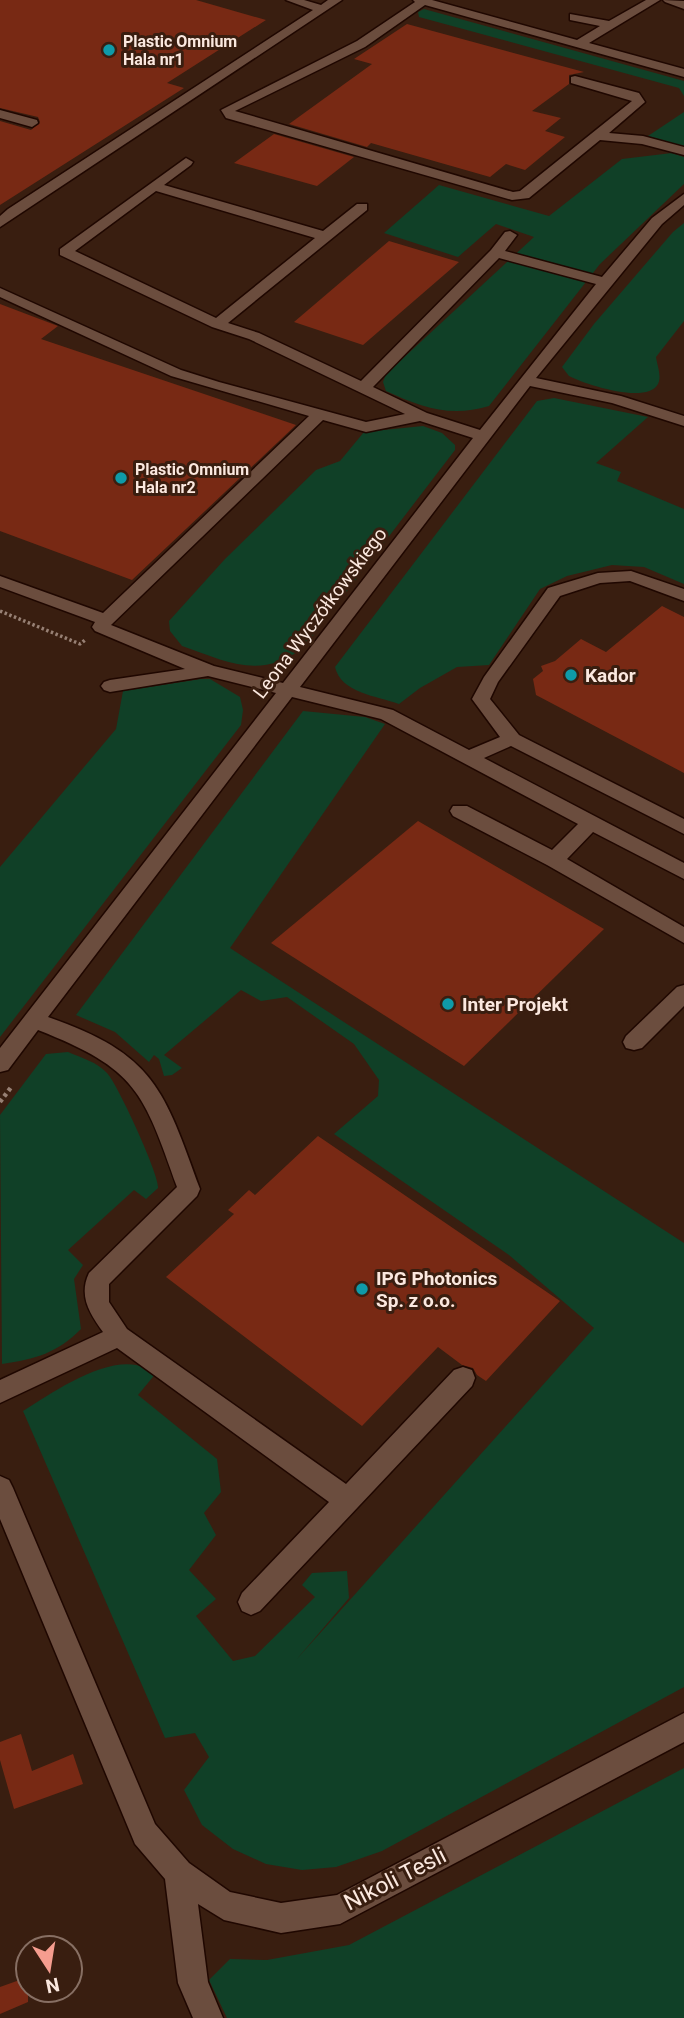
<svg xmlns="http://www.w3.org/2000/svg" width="684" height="2018" viewBox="0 0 684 2018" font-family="Roboto,sans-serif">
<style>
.green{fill:#104027}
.building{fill:#782914}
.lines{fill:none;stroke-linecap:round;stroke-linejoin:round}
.minor-casing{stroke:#1f0700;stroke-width:3}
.path-far1{stroke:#978074;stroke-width:3.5;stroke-dasharray:2.5 2.5;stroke-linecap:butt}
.path{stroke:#978074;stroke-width:4.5;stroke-dasharray:3.5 3.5;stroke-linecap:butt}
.minor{fill:#6b4d3e;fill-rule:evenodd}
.culture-dot{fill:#0f9aa8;stroke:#391e10;stroke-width:2.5}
.labels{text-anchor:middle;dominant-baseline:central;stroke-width:6;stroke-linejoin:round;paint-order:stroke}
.far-poi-label{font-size:16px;font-weight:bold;fill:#fbe8df;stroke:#391e10;text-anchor:start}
.street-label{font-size:19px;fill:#fbe8df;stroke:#391e10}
.poi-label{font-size:19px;font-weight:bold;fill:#fbe8df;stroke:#391e10;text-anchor:start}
.near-street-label{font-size:23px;fill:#fbe8df;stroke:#391e10}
</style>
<rect width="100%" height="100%" fill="#391e10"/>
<!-- green -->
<g class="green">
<path d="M424,9L684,81V96L679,88L419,17L418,12Z"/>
<path d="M684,112V147L648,136Z"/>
<path d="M672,153L684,157V184L600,264L489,406C450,418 421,407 386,391L383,382L386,374L534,237L496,224L458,257L384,233L439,185L549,216L622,159Z"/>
<path d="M684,223V321L656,357C657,365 662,376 658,384C647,405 584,384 569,376L562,367L594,324L673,232Z"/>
<path d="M554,398L648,417L596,463L621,472L617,481L684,509V584L644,567L612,565L567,576L540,589L489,665L457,667L420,688L399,704C377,696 341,693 335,667L537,401Z"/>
<path d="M423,426L442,433L455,445V450L305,646C262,681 228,662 182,646L170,631L169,621L225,559L316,470L340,461L364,432Z"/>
<path d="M201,679H210L240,697L243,710L241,725L0,1037V867L116,729L123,691Z"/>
<path d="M303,711L365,717L385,724L230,948L684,1243V1687L382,1851L336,1867L302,1870L266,1864L233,1849L202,1825L184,1790L209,1757L195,1733L165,1738L23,1411C52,1393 100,1359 136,1365C143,1366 150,1370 157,1372L138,1395L217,1459L221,1492L204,1513L216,1535L189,1570L216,1599L196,1616L233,1661L255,1656L315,1597L302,1585L312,1573L347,1571L349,1598L296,1660L594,1328L509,1255L334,1134L378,1096L379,1080L354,1044L287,997L261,1001L241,990L164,1055L182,1068L172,1075L164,1076L159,1059L154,1055L149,1062L115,1032L76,1015Z"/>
<path d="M68,1052C82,1058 97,1062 107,1073C117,1083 160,1176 158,1188L146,1199L134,1190L68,1250L83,1265L74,1279L81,1329C57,1353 36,1359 2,1364L0,1115L46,1054Z"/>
<path d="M684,1768V2018H227L209,1980L230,1959L267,1960L349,1945Z"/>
</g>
<!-- building -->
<g class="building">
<path d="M0,0H196L266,20L167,83L184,88L0,205V121L31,130L40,122L38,117L0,108Z"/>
<path d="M407,24L584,72L569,75V84L532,111L561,118L545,131L565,137L525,170L506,164L490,177L371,143L367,147L289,124L372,64L354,59Z"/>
<path d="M274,134L354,157L317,186L234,163Z"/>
<path d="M389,241L459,262L363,345L294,322Z"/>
<path d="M0,304L58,326L41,339L296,425L132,580L0,531Z"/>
<path d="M662,606L684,617V773L536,695L533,679L543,671L541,666L555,661L581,639L606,652Z"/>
<path d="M418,821L604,929L464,1066L271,943Z"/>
<path d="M318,1136L560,1301L486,1381L477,1375L473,1368L462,1365L438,1347L362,1426L166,1277L234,1214L228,1210L249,1190L255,1195Z"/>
<path d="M21,1734L32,1771L73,1754L83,1784L14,1809L0,1760V1742Z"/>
<path d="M28,1977V2002L0,2014V1987Z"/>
</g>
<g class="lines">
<defs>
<g id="minor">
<path d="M286,0H304L321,5L328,0H342L0,227V216L8,209L313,10Z"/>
<path d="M413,0H432L577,40L600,26L570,20V14L609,21L646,0H660L589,43L684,69V77L425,5L365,47L235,111L513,192L520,191L632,101L571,83V77L575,76L639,93L645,102L609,133L643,136L684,147V155L642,144L600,140L529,198L512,200L226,118L221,110L357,41L415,2Z"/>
<path d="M663,0L684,1V9L665,2Z"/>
<path d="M0,110L37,120L38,123L32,127L0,118Z"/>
<path d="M186,158L193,162L191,165L164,185L323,231L357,204H367V210L228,323L259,333L361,381L491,250L505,232L510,231L517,235L505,251L602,277L652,218L684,194V205L662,224L536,378L621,396L684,416V426L612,403L530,386L300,687L393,710L469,750L500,737L472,699L484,677L548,588L598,573L631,571L684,589V601L630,581L600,583L560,596L498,682L490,699L519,735L684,819V834L511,746L484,758L684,863V879L593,832L567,859L684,927V943L547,865L453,816L450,811L453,806H467L552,850L578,824L381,719L292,697L48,1017C155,1054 164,1090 200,1189L197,1196L109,1284V1302L127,1329L346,1484L454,1370L463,1367L472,1370L475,1378L472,1386L260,1611L251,1615L242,1611L238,1602L242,1593L329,1502L117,1348L0,1403V1380L103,1332C90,1314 78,1296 89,1273L177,1187C143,1091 137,1069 38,1030L8,1070L0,1072V1048L276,693L208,676L110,692L104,690L101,686L104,682L110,680L185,669L95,631L92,627L95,622L0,587V576L103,613L309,416L171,376L0,297V288L181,370L219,382L366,422L405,414L249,339L212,327L60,255V249ZM156,191L315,238L216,318L75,251ZM499,258L596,284L480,430L427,413L373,387ZM323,420L366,432L420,421L473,438L283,683L214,666L111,625Z"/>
<path d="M684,985V1006L642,1048L634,1050L626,1048L623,1042L626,1036L677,987Z"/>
<path d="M0,1476L9,1480L13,1488L155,1824L189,1863L230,1892L281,1903L337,1895L684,1713V1742L340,1924L281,1933L224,1920L198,1904L208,1982L223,2018H193L178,1983L165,1879L135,1844L0,1519Z"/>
</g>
</defs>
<!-- minor casing -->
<use href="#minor" class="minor-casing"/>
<!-- path-far1 -->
<path class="path-far1" d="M0,611L80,644L85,640"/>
<!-- path -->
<path class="path" d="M0,1102L12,1086"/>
<!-- minor -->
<use href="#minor" class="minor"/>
</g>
<!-- markers -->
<g class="culture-dot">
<circle cx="109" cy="50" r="7"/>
<circle cx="121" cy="478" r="7"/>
<circle cx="571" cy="675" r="7"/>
<circle cx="448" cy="1004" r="7"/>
<circle cx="362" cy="1289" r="7"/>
</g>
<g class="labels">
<!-- far-poi labels -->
<g class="far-poi-label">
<text x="123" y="41">Plastic Omnium<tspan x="123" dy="18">Hala nr1</tspan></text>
<text x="135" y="469">Plastic Omnium<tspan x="135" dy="18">Hala nr2</tspan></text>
</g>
<!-- street labels -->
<g class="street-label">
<text transform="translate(320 613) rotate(-53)">Leona Wyczółkowskiego</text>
</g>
<!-- poi labels -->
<g class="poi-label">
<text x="585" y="675">Kador</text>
<text x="462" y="1004">Inter Projekt</text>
<text x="376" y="1278">IPG Photonics<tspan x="376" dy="22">Sp. z o.o.</tspan></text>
</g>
<!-- near-street labels -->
<g class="near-street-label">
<text transform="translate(395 1879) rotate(-27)">Nikoli Tesli</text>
</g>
</g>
<!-- north arrow -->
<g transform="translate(49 1969) rotate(168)"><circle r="33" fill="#391e10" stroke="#876f63" stroke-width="2"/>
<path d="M0-5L12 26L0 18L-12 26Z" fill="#f59d8f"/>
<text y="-10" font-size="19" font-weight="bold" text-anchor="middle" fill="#fbe8df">N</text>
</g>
</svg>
